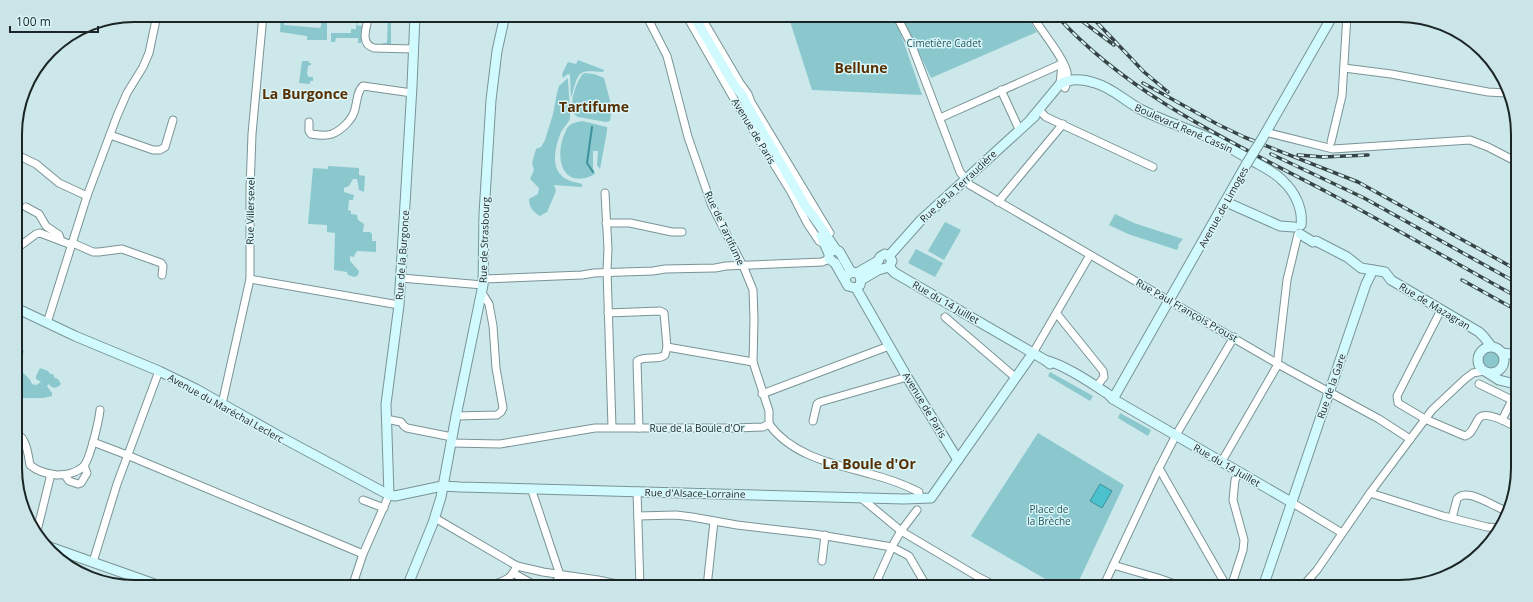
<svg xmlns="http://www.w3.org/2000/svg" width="1533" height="602" viewBox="0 0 1533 602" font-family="'Open Sans',sans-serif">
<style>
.green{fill:#8ac8ce}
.water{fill:#4ac1cd;stroke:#3c929b}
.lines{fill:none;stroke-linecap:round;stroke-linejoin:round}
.stream{stroke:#3c929b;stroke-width:2}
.street-casing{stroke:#7a9496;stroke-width:9}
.secondary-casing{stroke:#7a9496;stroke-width:11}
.street{stroke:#fff;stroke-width:7}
.secondary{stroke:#d1fafe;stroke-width:9}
.rail-casing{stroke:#374445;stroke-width:3.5}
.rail{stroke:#d9f5f8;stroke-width:2;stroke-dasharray:6;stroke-linecap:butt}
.secondary-bridge-casing{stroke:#7a9496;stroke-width:11;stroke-linecap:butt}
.secondary-bridge{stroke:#d1fafe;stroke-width:9}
.labels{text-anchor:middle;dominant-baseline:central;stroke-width:3;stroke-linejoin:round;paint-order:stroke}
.park-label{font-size:10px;fill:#24575c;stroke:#d9f5f8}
.street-label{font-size:10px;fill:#1b2526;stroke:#d9f5f8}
.district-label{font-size:14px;font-weight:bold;fill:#572f00;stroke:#d9f5f8}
.rim{fill:none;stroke:#1b2526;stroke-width:2}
</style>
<rect width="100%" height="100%" fill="#cce8ea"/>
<!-- green -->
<g class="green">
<path d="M281,15H284V25L319,28L321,27V22L327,21V40H307V36L280,32Z"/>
<path d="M388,15H393V20H391V45H382L383,43H387Z"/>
<path d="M788,15H893L902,37L922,95L812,90Z"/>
<path d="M901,15H1026L1037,32L931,78Z"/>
<path d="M357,18L364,20L363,21L359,20L357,25L362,26L361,43H358V38H336L335,42H331V33H351V29H356Z"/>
<path d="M578,60L604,70L603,72C575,69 579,73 571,98L570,75L568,74L563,78L562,74L568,62L576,64Z"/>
<path d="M302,61H309V63H311V65L308,66L307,74L309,77H313V81H310V84L299,83Z"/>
<path d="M584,73L594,74L604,78L612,108L610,121L606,122L578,117C565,112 576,80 584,73Z"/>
<path d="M568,78C568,85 571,115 570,119C568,123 564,127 561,132C556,145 550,165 562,176C567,181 575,182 582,184V187L554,185L556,191L547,212L540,216C533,212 529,207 529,199L538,194L539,188L530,179L534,170L532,163L536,149L541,147L545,140L553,114L557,93L559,86Z"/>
<path d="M582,121L607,127V131L600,169L597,165L598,151H593V168L595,174C564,191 554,160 564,135C565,133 566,129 568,127C571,123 577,122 582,121Z"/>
<path d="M328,166L359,168V175L365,176L364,192L359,190L357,179H353L349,186L344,188V192L354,195L353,200H349L348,210L351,211V214L357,215L358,220L364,224L363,232H370L372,234V241H376V252L357,251L355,254L354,257L350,256V261L359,271L358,275L355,277L348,275L347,272L334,270L335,233L327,232V225L308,224L313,168L328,169Z"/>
<path d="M1115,214L1134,223L1183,239L1178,245L1179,246L1177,250L1128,234L1109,225Z"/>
<path d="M945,222L961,230L944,260L928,251Z"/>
<path d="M916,249L943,263L935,277L908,263Z"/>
<path d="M16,348H20L24,351L18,368C23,374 30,377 32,384L36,385L41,382L36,379V376L40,368L48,371L50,374H53L55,378L58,379L61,384C57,389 52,389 49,384L47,386L52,393V396L43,398H17Z"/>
<circle cx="1491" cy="360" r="9"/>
<path d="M1050,372L1093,396L1090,401L1048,376Z"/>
<path d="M1120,413L1151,430L1148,436L1118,418Z"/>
<path d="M1038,433L1124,485L1076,587H1059L971,536Z"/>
</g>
<!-- water -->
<path class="water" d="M1100,484L1112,491L1102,508L1090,501Z"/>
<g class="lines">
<!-- stream -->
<path class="stream" d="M592,127L587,163L593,172"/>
<defs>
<g id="street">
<path d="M144,15L156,19"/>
<path d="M369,15C367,26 359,44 374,48L413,49"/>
<path d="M646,15L667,56L688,137L712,206L744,268L753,290L754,319L753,362L769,411V424"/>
<path d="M686,15L734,99L791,192L807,223L819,241L825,244"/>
<path d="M700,15L740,83L748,94L751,102L830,233"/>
<path d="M896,15L912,46L960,172L970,185L1285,368L1379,419L1410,439"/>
<path d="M1032,15C1041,31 1063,56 1067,72C1068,78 1067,83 1065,88"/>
<path d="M1344,68L1391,74L1488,92L1506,93"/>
<path d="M1060,84L1062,64"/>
<path d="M1001,90L1019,129"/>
<path d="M1041,112L1046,117L1153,167"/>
<path d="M940,118L1059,65L1062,62"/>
<path d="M309,122V131L311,134C317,135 326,136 332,134C342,130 353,119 355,109C357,102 357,91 363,86L412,93"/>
<path d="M1265,132L1333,149L1470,140L1488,147L1517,162"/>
<path d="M110,135L153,150H160L165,147L173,120"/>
<path d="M1331,142L1342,96L1347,15"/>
<path d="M15,154L36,164L59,183L87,196"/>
<path d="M605,193L608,249L607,270L612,427"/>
<path d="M998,202L1063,124"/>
<path d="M26,207L39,214L46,226L59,235L61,241"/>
<path d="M606,223H630L672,232H682"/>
<path d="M16,249L36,234L40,233L69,244H75L93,252H99L122,249L161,263L163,266L162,275"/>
<path d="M401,278L483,285"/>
<path d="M250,279L399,305"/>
<path d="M484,279L582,275L594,273L653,271L665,269L715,268L726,266L822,262L829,259"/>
<path d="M1441,310L1397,396L1398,403L1425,419L1465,436C1471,434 1472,430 1475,425C1476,423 1478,419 1480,417C1488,411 1510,424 1518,428"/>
<path d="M608,313L660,311L664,313L667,347L665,355C658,361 645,355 637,361L639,428"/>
<path d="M1057,314L1103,371L1104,377L1096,387"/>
<path d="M945,317L1016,378"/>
<path d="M47,323L87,196L117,116L127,93L143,67L149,53L157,15"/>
<path d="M667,347L753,362"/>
<path d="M1033,353L1090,255"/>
<path d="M1479,384L1512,400L1502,420"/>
<path d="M762,394L889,346"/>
<path d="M222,404L250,279V189L252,134L263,15"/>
<path d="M456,416L497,415L501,412L503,408L496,368L493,326L489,304L484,296L481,294"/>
<path d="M386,419L401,422L404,426L407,428L452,437"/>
<path d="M813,421L817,404L820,402L907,377"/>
<path d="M769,424C792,456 834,464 870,474C886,478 903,484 919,492V499"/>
<path d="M17,434C27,439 28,455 30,465C37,471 48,474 57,475C66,475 76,473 83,467C90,460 99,420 100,410"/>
<path d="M93,442L127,455L363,554"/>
<path d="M451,443L500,444L595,428H734L763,427L769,424"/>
<path d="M1222,461L1277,366L1287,280L1298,234"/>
<path d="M1159,468L1227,587"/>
<path d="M65,475L69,481L78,484L81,483L87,473L84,466"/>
<path d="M531,488L564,587"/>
<path d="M637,491L640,587"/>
<path d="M1370,493L1443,516L1487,527L1500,528"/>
<path d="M860,497L901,531L980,578L998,587"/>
<path d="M363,500L384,508"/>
<path d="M1291,502L1342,533"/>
<path d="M638,516L676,515L692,517L737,525L814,534L892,547L909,556L927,587"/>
<path d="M435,518L517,566L543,572L598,580L631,587"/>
<path d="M1452,518L1457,499C1466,486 1495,508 1507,511"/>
<path d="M37,531L51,474"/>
<path d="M894,543L901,531L917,510"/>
<path d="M822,561L825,535"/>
<path d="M93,562L117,484L159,371"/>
<path d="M1113,565L1158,578L1183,587"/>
<path d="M513,573L538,587"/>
<path d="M352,587L363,554L389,495"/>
<path d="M487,587C502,580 509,583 517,566"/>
<path d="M550,587L557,581L560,575"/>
<path d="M707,587L714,521"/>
<path d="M874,587L892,547"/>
<path d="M1103,587L1159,468L1176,435L1234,337"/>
<path d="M1231,587L1243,550L1244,540L1233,500L1235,480L1239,472"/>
<path d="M1302,587L1317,570L1370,493L1432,410L1465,379L1473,373L1484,371"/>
</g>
<g id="secondary">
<path d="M693,15L734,85L742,95L747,105L806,207C818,221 826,236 837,251"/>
<path d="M1031,119L1060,84C1071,78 1083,79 1095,83C1113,88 1126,102 1142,110C1168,123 1195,131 1221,143C1232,149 1242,155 1253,161C1263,167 1275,172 1283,181C1295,192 1303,209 1301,225"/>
<path d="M1262,139L1333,15"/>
<path d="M1226,202L1280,226L1294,227"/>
<path d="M1300,234L1313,242L1316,241L1347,257L1361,268L1385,272L1391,280L1479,332L1484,337L1491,346"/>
<path d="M821,236L829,254V259L835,263"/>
<path d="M831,251L835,250L839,251L851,272"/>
<path d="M889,256L921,220L1035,116"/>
<path d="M835,263L848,286L856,288L860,285L861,280L859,274L853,272L848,274L845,279"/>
<path d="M889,267L895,273L1045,360L1050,364"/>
<path d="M857,273L878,261"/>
<path d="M861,280L878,270L889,267L892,261L889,256L885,254L880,257L878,261"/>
<path d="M856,288L907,377L958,460"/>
<path d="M16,308L75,336L159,371L196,389L279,436L389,495L395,496L442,486L460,487L904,499L931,498L1033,353"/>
<circle cx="1491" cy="360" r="13"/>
<path d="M1502,353L1518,355"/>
<path d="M1045,360C1065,365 1091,383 1108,394L1113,399L1291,502"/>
<path d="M1488,373L1499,380L1515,384"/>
<path d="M1113,399L1247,163"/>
<path d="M389,495L386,404L399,305L412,86L415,15"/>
<path d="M44,545L163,587"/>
<path d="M407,587L433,523L441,497L456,416L483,285L484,214L491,100L497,51L505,15"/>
<path d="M1263,587L1366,284L1373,270"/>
</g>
</defs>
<!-- street casing -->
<use href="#street" class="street-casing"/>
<!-- secondary casing -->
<use href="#secondary" class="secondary-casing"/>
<!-- street -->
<use href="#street" class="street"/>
<!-- secondary -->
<use href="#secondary" class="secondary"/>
<defs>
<g id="rail">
<path d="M1056,15C1129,96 1232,142 1327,192C1391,226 1454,262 1517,297"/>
<path d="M1074,15L1114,45"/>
<path d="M1090,15L1144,72L1168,92"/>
<path d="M1143,83L1217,124L1244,137L1358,182L1517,270"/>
<path d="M1271,154L1364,198L1517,283"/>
<path d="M1298,155L1323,157L1368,155"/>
<path d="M1462,280L1518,311"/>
</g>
</defs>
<!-- rail casing -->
<use href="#rail" class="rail-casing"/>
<!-- rail -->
<use href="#rail" class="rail"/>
<defs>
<path id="secondary-bridge" d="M1247,163L1262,139"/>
</defs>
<!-- secondary-bridge casing -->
<use href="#secondary-bridge" class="secondary-bridge-casing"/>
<!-- secondary-bridge -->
<use href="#secondary-bridge" class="secondary-bridge"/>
</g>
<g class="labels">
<!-- park labels -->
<g class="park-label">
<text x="944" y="43">Cimetière Cadet</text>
<text x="1049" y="509">Place de<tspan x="1049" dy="12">la Brèche</tspan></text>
</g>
<!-- street labels -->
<g class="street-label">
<text transform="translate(1184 128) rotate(24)">Boulevard René Cassin</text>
<text transform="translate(754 131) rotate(59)">Avenue de Paris</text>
<text transform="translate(958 186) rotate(-43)">Rue de la Terraudière</text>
<text transform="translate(1223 207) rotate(-61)">Avenue de Limoges</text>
<text transform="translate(250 211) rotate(-89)">Rue Villersexel</text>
<text transform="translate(725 228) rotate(65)">Rue de Tartifume</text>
<text transform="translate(484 240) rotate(-88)">Rue de Strasbourg</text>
<text transform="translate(402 255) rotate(-86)">Rue de la Burgonce</text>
<text transform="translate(946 302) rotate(30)">Rue du 14 Juillet</text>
<text transform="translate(1435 306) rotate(31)">Rue de Mazagran</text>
<text transform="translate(1187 310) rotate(30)">Rue Paul François Proust</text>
<text transform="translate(1331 386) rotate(-71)">Rue de la Gare</text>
<text transform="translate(925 405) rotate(59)">Avenue de Paris</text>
<text transform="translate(226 408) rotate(29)">Avenue du Maréchal Leclerc</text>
<text x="697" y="428">Rue de la Boule d'Or</text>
<text transform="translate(1227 465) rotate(30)">Rue du 14 Juillet</text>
<text transform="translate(695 493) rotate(1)">Rue d'Alsace-Lorraine</text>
</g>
<!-- district labels -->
<g class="district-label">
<text x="861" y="67">Bellune</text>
<text x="305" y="93">La Burgonce</text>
<text x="594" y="106">Tartifume</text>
<text x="869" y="463">La Boule d'Or</text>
</g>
</g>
<!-- crop -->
<path d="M0 0H1533V602H0ZM134 22H1399A112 112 0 0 1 1511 134V468A112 112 0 0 1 1399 580H134A112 112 0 0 1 22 468V134A112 112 0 0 1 134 22Z" fill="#cae4e7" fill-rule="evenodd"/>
<path class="rim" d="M134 22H1399A112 112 0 0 1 1511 134V468A112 112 0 0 1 1399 580H134A112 112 0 0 1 22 468V134A112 112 0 0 1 134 22Z"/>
<!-- scale -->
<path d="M10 26v6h88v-6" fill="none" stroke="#1b2526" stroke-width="2"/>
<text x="16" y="26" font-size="12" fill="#1b2526" stroke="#d9f5f8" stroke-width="3" paint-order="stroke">100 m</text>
</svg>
